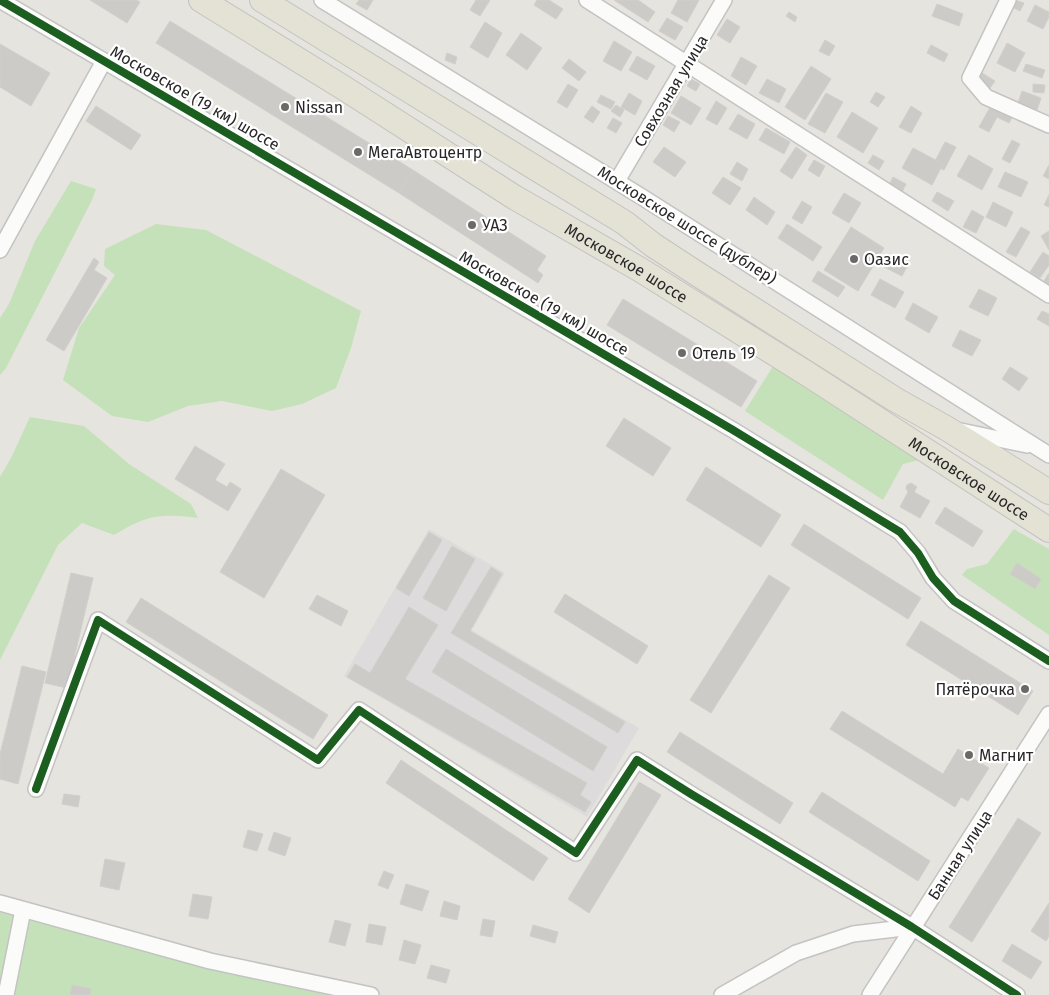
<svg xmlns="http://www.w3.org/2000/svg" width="1049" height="995" viewBox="0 0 1049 995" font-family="'Fira Sans',sans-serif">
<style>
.industrial{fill:#dedbdd}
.green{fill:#c5e1b9}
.building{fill:#cccbc7;stroke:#d1cfca}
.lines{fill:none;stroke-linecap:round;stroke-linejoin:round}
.minor-casing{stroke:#c4c3c3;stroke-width:18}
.primary-casing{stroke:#c3c2c0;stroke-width:26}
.minor{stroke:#fbfbfa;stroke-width:15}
.primary{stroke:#e4e2d4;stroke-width:24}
.cycleway-casing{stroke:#fff;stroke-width:11}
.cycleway{stroke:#1b5e20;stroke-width:8}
.poi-dot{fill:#6a6a68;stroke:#fff;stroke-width:2}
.labels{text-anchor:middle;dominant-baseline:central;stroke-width:4.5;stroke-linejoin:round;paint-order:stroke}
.street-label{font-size:16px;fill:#282828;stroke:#fff}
.poi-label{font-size:16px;fill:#282828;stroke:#fff;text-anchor:start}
</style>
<rect width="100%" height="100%" fill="#e6e4de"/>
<!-- industrial -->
<path class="industrial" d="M429,529L505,573L472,630L639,728L587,817L344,676Z"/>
<!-- green -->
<g class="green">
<path d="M71,181L96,189L92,200L6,368L0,375V318L9,304L35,241Z"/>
<path d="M156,224L206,230L361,311L351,348L336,388L302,404L272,411L222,401L188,406L148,422L112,416L63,380L79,328L115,275L104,266L105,249Z"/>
<path d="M775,363L923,459L903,464L883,500L745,411Z"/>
<path d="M30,417L84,426L129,464L191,504L198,518C160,513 147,515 114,535L82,523L58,545L0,660V477L12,456Z"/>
<path d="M1014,529L1049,549V635L962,575L967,569L987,564Z"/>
<path d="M0,908L340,995H0Z"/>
</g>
<!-- building -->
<g class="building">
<path d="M90,0H136L140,2L127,23Z"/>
<path d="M359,0H373L367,10L356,4Z"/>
<path d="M476,0H490L480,16L470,10Z"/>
<path d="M537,0H549L563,9L556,19L534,5Z"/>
<path d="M614,0H638L655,12L648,22Z"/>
<path d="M678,0H699L687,22L671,13Z"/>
<path d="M1015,0L1024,3L1020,11L1012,7Z"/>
<path d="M937,4L963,14L959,26L932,16Z"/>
<path d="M1035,5L1049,12V17L1043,29L1027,21Z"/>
<path d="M789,12L797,17L795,22L786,16Z"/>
<path d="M667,18L683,27L675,40L659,31Z"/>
<path d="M727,19L740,27L730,43L717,35Z"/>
<path d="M170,21L413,170L399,193L156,43Z"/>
<path d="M485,22L502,33L488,58L470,47Z"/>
<path d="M521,33L542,48L527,70L506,55Z"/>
<path d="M825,40L835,46L829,56L819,51Z"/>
<path d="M614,41L632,52L621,71L603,61Z"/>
<path d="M1007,43L1025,53L1015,72L997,63Z"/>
<path d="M0,44L50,73L31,106L0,87Z"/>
<path d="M931,45L948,54L944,62L927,53Z"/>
<path d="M447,53L457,57L455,64L445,60Z"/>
<path d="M637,56L655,66L647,80L629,70Z"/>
<path d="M741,57L757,66L746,85L731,76Z"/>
<path d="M569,59L586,72L579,81L562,68Z"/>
<path d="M1026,64L1045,70L1042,78L1023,71Z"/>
<path d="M811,66L831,79L805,120L785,107Z"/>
<path d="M982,73L995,81L990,88L977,81Z"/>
<path d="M691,79L700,84L696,91L687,86Z"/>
<path d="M767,79L786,89L779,103L759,93Z"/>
<path d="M568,84L578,90L567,108L557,102Z"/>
<path d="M1033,84L1045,85L1044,93L1033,92Z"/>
<path d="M1022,91L1041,98L1037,110L1018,103Z"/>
<path d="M876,92L885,97L878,107L870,102Z"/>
<path d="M629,93L642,101L635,115L621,107Z"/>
<path d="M826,93L843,102L825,133L808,124Z"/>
<path d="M601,95L615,102L611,109L597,102Z"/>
<path d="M681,96L701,108L691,125L671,113Z"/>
<path d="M716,101L727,108L717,125L706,119Z"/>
<path d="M992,104L1013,116L1009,123L997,117L989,132L979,127Z"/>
<path d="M616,105L624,110L620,117L611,111Z"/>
<path d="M96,106L141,135L131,150L86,121Z"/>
<path d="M592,106L600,112L593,123L584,117Z"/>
<path d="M911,106L922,113L911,133L899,127Z"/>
<path d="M852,112L878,128L863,153L837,137Z"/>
<path d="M738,114L755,124L747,139L729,129Z"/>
<path d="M668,116L680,122L674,132L663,125Z"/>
<path d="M613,118L622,123L616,133L607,128Z"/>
<path d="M766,128L790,142L784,154L759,140Z"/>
<path d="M1012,140L1020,144L1010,163L1002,159Z"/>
<path d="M945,142L956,147L944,170L933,165Z"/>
<path d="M664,147L686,162L675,177L653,162Z"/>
<path d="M796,147L807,155L792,179L780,171Z"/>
<path d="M913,148L943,164L932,185L902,168Z"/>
<path d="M873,155L884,161L879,170L868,163Z"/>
<path d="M969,155L993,169L982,190L957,176Z"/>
<path d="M814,160L825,166L819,177L808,170Z"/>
<path d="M737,162L748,169L742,181L730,174Z"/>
<path d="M1049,165V179L1043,176Z"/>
<path d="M413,170L546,256L537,270L543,275L538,283L399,193Z"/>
<path d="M1005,172L1028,182L1021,197L998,187Z"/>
<path d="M723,177L741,188L730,205L712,193Z"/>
<path d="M893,177L906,184L902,192L889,185Z"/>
<path d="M937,192L954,201L948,211L932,201Z"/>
<path d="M844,193L861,203L849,223L832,213Z"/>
<path d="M1049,195V207L1044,205Z"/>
<path d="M754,197L775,212L767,225L746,210Z"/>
<path d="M802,201L812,207L802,224L792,218Z"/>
<path d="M993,202L1013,212L1006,227L986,217Z"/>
<path d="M972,210L984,217L976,233L963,227Z"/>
<path d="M787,224L822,247L813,261L778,238Z"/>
<path d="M851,227L884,248L858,291L824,270Z"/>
<path d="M1021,227L1030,232L1016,257L1006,252Z"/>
<path d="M1049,231V250L1041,236Z"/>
<path d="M1043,252L1049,256V265L1040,278L1030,272Z"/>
<path d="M887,254L908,265L902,276L882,266Z"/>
<path d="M94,258L99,262L94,270L107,278L64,351L46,340Z"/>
<path d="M818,271L845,287L838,297L812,281Z"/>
<path d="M1049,273V285L1044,281Z"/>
<path d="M880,279L904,292L895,308L871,295Z"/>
<path d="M979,289L997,298L988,316L969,307Z"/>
<path d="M623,299L757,381L741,407L607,325Z"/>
<path d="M913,303L938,317L929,333L905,319Z"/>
<path d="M1042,311L1049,314V326L1037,319Z"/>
<path d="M960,330L981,340L972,356L952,346Z"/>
<path d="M1010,367L1028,378L1019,391L1002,379Z"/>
<path d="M624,418L671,448L653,476L606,446Z"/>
<path d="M195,446L225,464L215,480L227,487L230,482L241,489L228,511L175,479Z"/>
<path d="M706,467L781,515L761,547L686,500Z"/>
<path d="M281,469L325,495L264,598L220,572Z"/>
<path d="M911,483L917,487L914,492L930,501L920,518L900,507L908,492L906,488L907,485Z"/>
<path d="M945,507L983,531L973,547L935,523Z"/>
<path d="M804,524L921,598L908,619L791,545Z"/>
<path d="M429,532L442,540L409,596L396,588Z"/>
<path d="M452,546L475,559L446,611L423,598Z"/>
<path d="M1017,563L1041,579L1035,589L1010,574Z"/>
<path d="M491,567L502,574L470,631L625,722L618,733L451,633Z"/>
<path d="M71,573L93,578L67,688L45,683Z"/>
<path d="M769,575L790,588L711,713L690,700Z"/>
<path d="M565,594L648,646L637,664L554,612Z"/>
<path d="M317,595L348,611L341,626L309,609Z"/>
<path d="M141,598L328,715L313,739L126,622Z"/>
<path d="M409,607L438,625L405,679L587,783L580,795L591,802L585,812L347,677L355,664L370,673Z"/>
<path d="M921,621L1033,691L1018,715L906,645Z"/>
<path d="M446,649L607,747L593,771L432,672Z"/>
<path d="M22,666L46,672L18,784L0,779V754Z"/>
<path d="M842,711L943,774L958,749L989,768L968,801L961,797L955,807L830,729Z"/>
<path d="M680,732L793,803L780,824L667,752Z"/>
<path d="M401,760L548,858L533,881L386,783Z"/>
<path d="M639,782L661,795L589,913L568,899Z"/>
<path d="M822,792L930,861L918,881L809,812Z"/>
<path d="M64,794L80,796L78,807L62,804Z"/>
<path d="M1018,818L1041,833L972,942L949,927Z"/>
<path d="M248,830L263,834L257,851L243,847Z"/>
<path d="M274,832L291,838L285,856L268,850Z"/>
<path d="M105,859L125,863L119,890L100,886Z"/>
<path d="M384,871L394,875L388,889L378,885Z"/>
<path d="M406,884L429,891L422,911L400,904Z"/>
<path d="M193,894L212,897L208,919L189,916Z"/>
<path d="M444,901L460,906L457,920L440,916Z"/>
<path d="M1049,903V936L1046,941L1031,931Z"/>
<path d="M483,919L495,921L492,937L480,935Z"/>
<path d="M335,920L351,924L345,946L329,942Z"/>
<path d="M369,924L386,927L382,945L366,942Z"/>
<path d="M533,925L558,932L555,943L530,936Z"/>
<path d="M404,940L421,945L415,964L399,960Z"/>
<path d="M1012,944L1042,962L1031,979L1002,961Z"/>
<path d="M431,965L450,970L446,983L427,978Z"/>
<path d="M72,985L91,989L90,995H70Z"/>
</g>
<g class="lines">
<defs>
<g id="minor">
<path d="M0,0L733,430L900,532L918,553L933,578L954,601L1049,661"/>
<path d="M322,0L642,197L1049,455"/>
<path d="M587,0L1049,295"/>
<path d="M1008,0L970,78L986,97L1049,125"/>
<path d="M617,181L724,0"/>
<path d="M0,250L104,61"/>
<path d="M961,431L1027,445"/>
<path d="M36,789L98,620L318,760L359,710L576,853L637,760L691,794L912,927L1017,995"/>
<path d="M0,903L210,961L371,995"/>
<path d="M6,995L23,910"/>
<path d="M722,995L796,953L853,934L912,927"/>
<path d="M870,995L1049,714"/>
</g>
<g id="primary">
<path id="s1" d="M201,0L344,88L514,197L639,269L806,373L1049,530"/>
<path d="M262,0L625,223L653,245L699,275L896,400L946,428L1049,492"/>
</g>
</defs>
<!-- minor casing -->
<use href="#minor" class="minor-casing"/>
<!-- primary casing -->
<use href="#primary" class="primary-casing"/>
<!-- minor -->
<use href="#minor" class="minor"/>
<!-- primary -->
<use href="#primary" class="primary"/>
<defs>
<g id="cycleway">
<path d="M0,0L733,430L900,532L918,553L933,578L954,601L1049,661"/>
<path d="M36,789L98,620L318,760L359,710L576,853L637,760L691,794L912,927L1017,995"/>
</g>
</defs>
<!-- cycleway casing -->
<use href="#cycleway" class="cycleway-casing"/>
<!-- cycleway -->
<use href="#cycleway" class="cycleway"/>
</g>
<!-- markers -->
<g class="poi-dot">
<circle cx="285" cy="107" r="5"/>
<circle cx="358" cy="152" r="5"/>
<circle cx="472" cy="225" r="5"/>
<circle cx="854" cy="259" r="5"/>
<circle cx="682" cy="353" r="5"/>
<circle cx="1025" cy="689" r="5"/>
<circle cx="969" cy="755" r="5"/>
</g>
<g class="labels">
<!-- street labels -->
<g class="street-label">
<text transform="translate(671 91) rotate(-59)">Совхозная улица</text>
<text transform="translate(195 98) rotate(30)">Московское (19 км) шоссе</text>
<text transform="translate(687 225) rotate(32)">Московское шоссе (дублер)</text>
<text stroke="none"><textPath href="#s1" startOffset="500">Московское шоссе</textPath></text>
<text transform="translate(544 303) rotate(30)">Московское (19 км) шоссе</text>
<text stroke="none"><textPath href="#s1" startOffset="905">Московское шоссе</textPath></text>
<text transform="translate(960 855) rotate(-57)">Банная улица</text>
</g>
<!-- poi labels -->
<g class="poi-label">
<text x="295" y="107">Nissan</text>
<text x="368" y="152">МегаАвтоцентр</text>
<text x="482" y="225">УАЗ</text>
<text x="864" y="259">Оазис</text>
<text x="692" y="353">Отель 19</text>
<text x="1015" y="689" text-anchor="end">Пятёрочка</text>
<text x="979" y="755">Магнит</text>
</g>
</g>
</svg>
